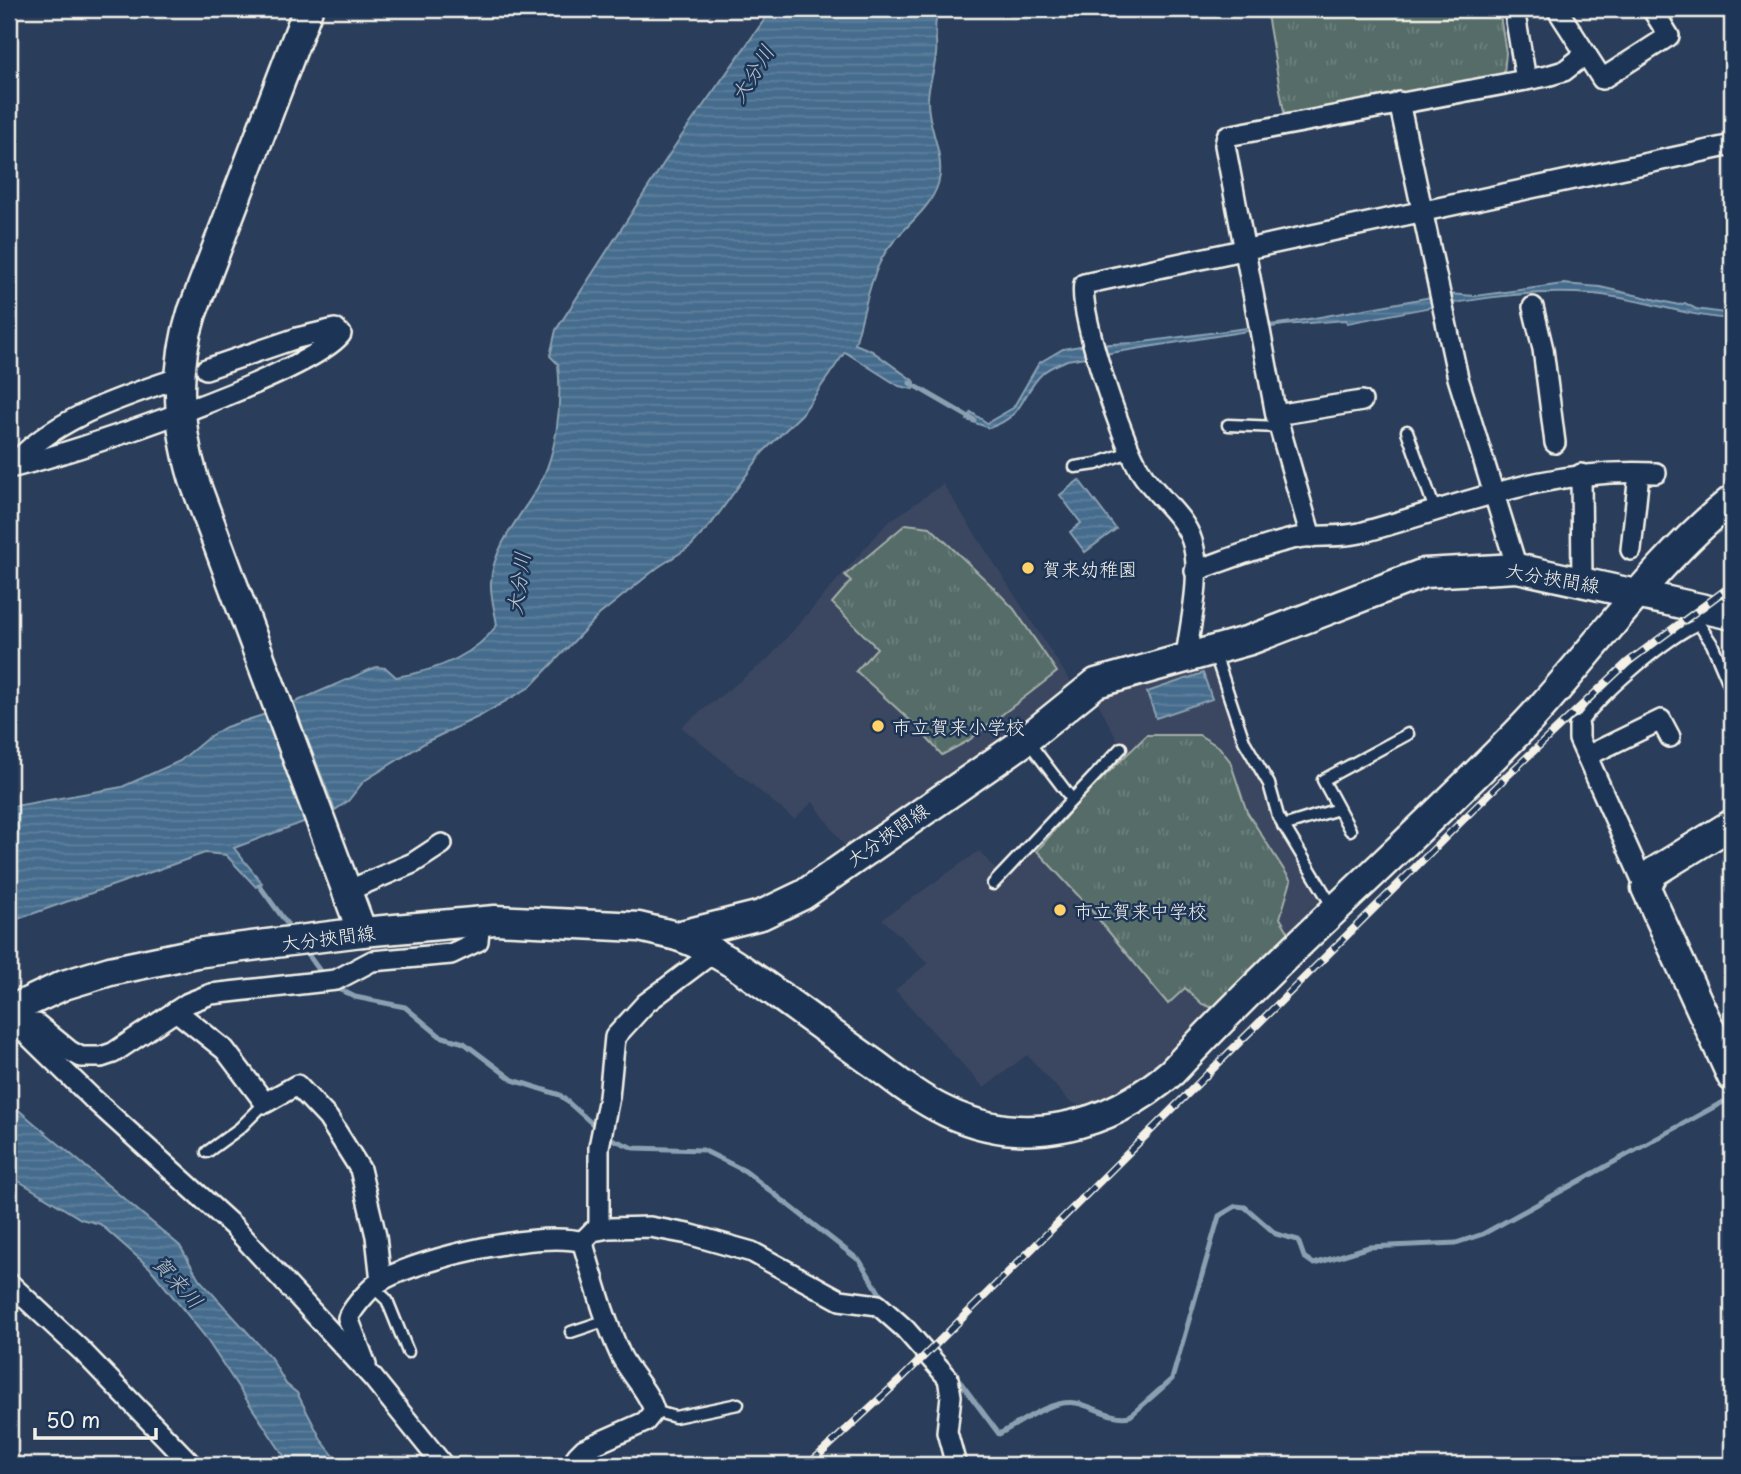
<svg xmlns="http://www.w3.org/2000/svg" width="1741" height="1474" viewBox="0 0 1741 1474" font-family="'Playpen Sans','Klee One',sans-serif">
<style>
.built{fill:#3a4660}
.grass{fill:url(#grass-tufts);stroke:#a4aea8;stroke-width:2}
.water{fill:url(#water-rules);stroke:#8ba1b1;stroke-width:2}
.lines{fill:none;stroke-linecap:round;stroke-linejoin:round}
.stream{stroke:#8ba1b1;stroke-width:5}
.lane-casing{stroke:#f4f1e8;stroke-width:15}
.street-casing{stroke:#f4f1e8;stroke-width:24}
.secondary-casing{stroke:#f4f1e8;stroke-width:33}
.lane{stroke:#1d3557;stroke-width:10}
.street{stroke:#1d3557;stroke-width:19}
.secondary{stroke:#1d3557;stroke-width:28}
.rail-casing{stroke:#f4f1e8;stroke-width:8}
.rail{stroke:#1d3557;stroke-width:5;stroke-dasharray:16;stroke-linecap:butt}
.poi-dot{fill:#ffd166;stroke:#1d3557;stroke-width:2.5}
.labels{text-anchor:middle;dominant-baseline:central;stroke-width:5;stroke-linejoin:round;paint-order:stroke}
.poi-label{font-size:19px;fill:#f4f1e8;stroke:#1d3557;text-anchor:start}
.street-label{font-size:19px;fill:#f4f1e8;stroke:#1d3557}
.water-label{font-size:21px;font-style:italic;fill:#b7c2c8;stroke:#1d3557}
</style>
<defs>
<pattern id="grass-tufts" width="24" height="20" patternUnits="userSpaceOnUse" patternTransform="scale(1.75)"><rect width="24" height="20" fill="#556c69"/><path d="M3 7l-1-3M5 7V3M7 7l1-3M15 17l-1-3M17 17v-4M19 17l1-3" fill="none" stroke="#6e817e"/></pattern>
<pattern id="water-rules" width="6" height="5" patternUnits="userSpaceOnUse" patternTransform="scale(1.75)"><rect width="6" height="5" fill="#456c8d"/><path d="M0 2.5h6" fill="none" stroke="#60819d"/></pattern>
</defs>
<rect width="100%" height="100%" fill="#2a3d5b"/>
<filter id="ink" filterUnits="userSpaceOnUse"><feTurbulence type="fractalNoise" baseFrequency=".0143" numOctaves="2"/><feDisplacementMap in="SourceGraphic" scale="14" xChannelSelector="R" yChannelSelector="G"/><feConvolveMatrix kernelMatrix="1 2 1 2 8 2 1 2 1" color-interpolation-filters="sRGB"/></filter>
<g filter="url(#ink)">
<!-- built -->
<g class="built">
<path d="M943,484L1072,684L965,770L848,851L813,802L794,819L681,727L768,659L887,523Z"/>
<path d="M1212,661L1243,755L1259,780L1273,822L1324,901L1151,1077L1118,1099L1085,1108L1069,1101L1027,1055L984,1088L895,990L928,963L882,919L979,851L1005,880L1123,752L1095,697Z"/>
</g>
<!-- grass -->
<g class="grass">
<path d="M1266,9H1499L1506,53L1504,73L1285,118Z"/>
<path d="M906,524L930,527L993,587L1014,609L1057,672L968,741L942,755L914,724L856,671L877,648L832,603L851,581L845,575Z"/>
<path d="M1147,735H1199L1219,747L1230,761L1247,812L1291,881L1280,918L1289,933L1216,1009L1202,1004L1185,988L1168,1004L1086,904L1037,851L1077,803Z"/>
</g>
<!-- water -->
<g class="water">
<path d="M772,9H940C931,25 938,38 936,55C934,76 925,89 929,113C932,134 942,153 940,175C936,208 901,227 885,253C869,279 864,315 855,344L872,351L915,382L913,389L899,386L845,352L802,414L763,452L712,523L691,546L657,568L599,615L530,687L480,716L428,741L364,781L348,801L335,810L293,703L376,667L386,668L396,677C434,671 473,658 497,625C495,611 490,596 491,582C492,551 517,520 533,495C558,458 562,406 558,364L550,356L556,330L678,141Z"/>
<path d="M1563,284L1600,287L1679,305L1685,303L1696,309L1732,314V319C1682,316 1638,297 1591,294C1512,287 1425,309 1347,323L1346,320L1284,325L1067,360C1059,364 1049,367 1043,373C1020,394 1027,415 989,428L967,420L971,412L987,423L1013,408L1039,363L1063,349L1086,345L1136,343L1292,322L1448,294L1475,296Z"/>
<path d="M1079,480L1116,529L1085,552L1070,532L1081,523L1060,495Z"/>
<path d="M1203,673L1212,699L1156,718L1147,692Z"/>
<path d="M269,713L309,820L234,848L262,883L256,887L226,855L205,853L9,922V807L122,787L180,761L210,736L226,727Z"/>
<path d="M9,1102L180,1246L199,1279L271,1358L286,1384L297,1393L322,1441L341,1465H290L203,1334L150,1268L100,1224L81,1219L9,1175Z"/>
</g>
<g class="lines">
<!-- stream -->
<g class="stream">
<path d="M910,383L974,420"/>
<path d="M259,885L293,932"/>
<path d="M304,949L325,978"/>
<path d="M335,987L355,997L405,1007L440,1036L464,1043L513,1080L560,1095L597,1128"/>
<path d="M607,1137L634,1148L703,1150L745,1171L860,1261L885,1302"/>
<path d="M955,1375L999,1434C1021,1423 1050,1399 1076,1403C1094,1406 1112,1420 1130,1416L1172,1379L1219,1216L1236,1206L1245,1207L1276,1234L1298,1240L1304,1257L1314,1264L1369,1247L1456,1243L1483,1234L1723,1102"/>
</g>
<defs>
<g id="lane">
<path d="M1228,425L1279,427"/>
<path d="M1407,431L1435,510"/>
<path d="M1075,467L1096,464L1129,452"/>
<path d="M1214,651L1244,741L1269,784L1278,816L1334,909"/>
<path d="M1579,727C1591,702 1673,632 1699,624L1712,644L1732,691"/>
<path d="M1027,740L1071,798"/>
<path d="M1283,826L1338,809"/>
<path d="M1350,830L1323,780L1408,734"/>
<path d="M993,884L1121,748"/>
<path d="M207,1152L240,1128L265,1103"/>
<path d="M374,1288L387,1300L408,1352"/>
<path d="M571,1332L607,1320"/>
<path d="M654,1411L675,1417L738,1404"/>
</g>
<g id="street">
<path d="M1514,9L1526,80"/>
<path d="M1557,9L1602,79L1669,36L1652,9"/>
<path d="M1399,102L1458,378L1517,568"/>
<path d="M1533,307L1543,349L1555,443"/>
<path d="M1276,415L1362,401"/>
<path d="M11,467C52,420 111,401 169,381"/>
<path d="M9,468C67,455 309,375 341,334L335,329L297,338L206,369"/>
<path d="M1581,474L1582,581"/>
<path d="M1311,537L1276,415L1225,145L1227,136L1547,76L1564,71L1586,54"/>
<path d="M1631,550L1639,473"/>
<path d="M1195,571C1229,559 1263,545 1297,538C1318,534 1338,538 1360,533C1464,505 1545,467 1656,473"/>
<path d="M1186,658C1190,622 1203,576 1192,541C1184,515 1155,495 1141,472C1123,445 1078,313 1084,284L1732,145"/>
<path d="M1579,727V739L1648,893"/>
<path d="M1587,756L1661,720L1670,737"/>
<path d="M347,891L413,863L442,844"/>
<path d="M176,1011L225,1050L265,1103L297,1085L328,1118L360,1169L376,1236L381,1281"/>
<path d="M9,1017L92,1098L233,1226L373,1378L443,1465"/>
<path d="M19,1025L37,1024L70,1051L81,1057H101L113,1053L188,1003L211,994L336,980L372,961L451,954L478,941L480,921"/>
<path d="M599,1229V1147L609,1097L615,1037L646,1003L714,952"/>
<path d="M9,1283L82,1351L192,1465"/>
<path d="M366,1365L348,1318C355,1305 372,1285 384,1279C426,1257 540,1230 584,1242"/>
<path d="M576,1465L577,1456L584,1449L645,1422L654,1411C650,1393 630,1374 621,1356C605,1321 595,1284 584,1247L585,1239L593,1231L609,1228L650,1227L688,1234L752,1252L840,1300L878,1305L905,1329L948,1378L951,1396L947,1432L956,1465"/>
</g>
<g id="secondary">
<path d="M308,9L192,313C174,369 177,424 194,480L362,932"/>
<path d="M1732,824L1654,872L1646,888L1732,1077"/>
<path d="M677,936C714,948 745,971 777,994C810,1018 843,1042 876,1065C898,1082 921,1100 947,1112C1025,1149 1109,1127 1172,1072C1284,951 1410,844 1524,726C1593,653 1654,562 1732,500"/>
<path d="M9,1011L64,985L110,971L196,953L362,932L495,920L639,927L677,936L761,915L803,895L1019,745L1096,683L1250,640L1424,573L1517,568L1732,615"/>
</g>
</defs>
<!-- lane casing -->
<use href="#lane" class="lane-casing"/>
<!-- street casing -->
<use href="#street" class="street-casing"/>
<!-- secondary casing -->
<use href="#secondary" class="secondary-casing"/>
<!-- lane -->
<use href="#lane" class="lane"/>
<!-- street -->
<use href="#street" class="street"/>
<!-- secondary -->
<use href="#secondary" class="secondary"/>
<defs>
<path id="rail" d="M808,1465L899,1381L1508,775L1628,662L1732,585"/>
</defs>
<!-- rail casing -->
<use href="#rail" class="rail-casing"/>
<!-- rail -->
<use href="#rail" class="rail"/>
</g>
</g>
<!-- markers -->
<g class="poi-dot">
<circle cx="1028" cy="568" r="7"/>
<circle cx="878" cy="726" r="7"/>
<circle cx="1060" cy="910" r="7"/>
</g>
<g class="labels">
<!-- poi labels -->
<g class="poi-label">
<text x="1042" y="568">賀来幼稚園</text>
<text x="892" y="726">市立賀来小学校</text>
<text x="1074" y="910">市立賀来中学校</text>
</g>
<!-- street labels -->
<g class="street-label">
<text transform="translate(1553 577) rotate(10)">大分挾間線</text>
<text transform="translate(887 834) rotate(-35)">大分挾間線</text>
<text transform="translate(328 937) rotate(-7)">大分挾間線</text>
</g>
<!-- water labels -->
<g class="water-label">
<text transform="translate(751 73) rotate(-58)">大分川</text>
<text transform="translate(517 583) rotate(-82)">大分川</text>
<text transform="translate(179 1281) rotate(48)">賀来川</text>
</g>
</g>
<!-- margin -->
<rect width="1741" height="1474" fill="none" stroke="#1d3557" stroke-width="35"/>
<rect x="18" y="18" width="1706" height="1439" fill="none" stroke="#f4f1e8" stroke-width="2.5" filter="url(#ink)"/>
<!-- scale -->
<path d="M35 1428v10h121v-10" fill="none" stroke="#f4f1e8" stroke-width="3.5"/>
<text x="46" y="1428" font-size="21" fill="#f4f1e8" stroke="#1d3557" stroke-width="5" paint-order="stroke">50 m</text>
</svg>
